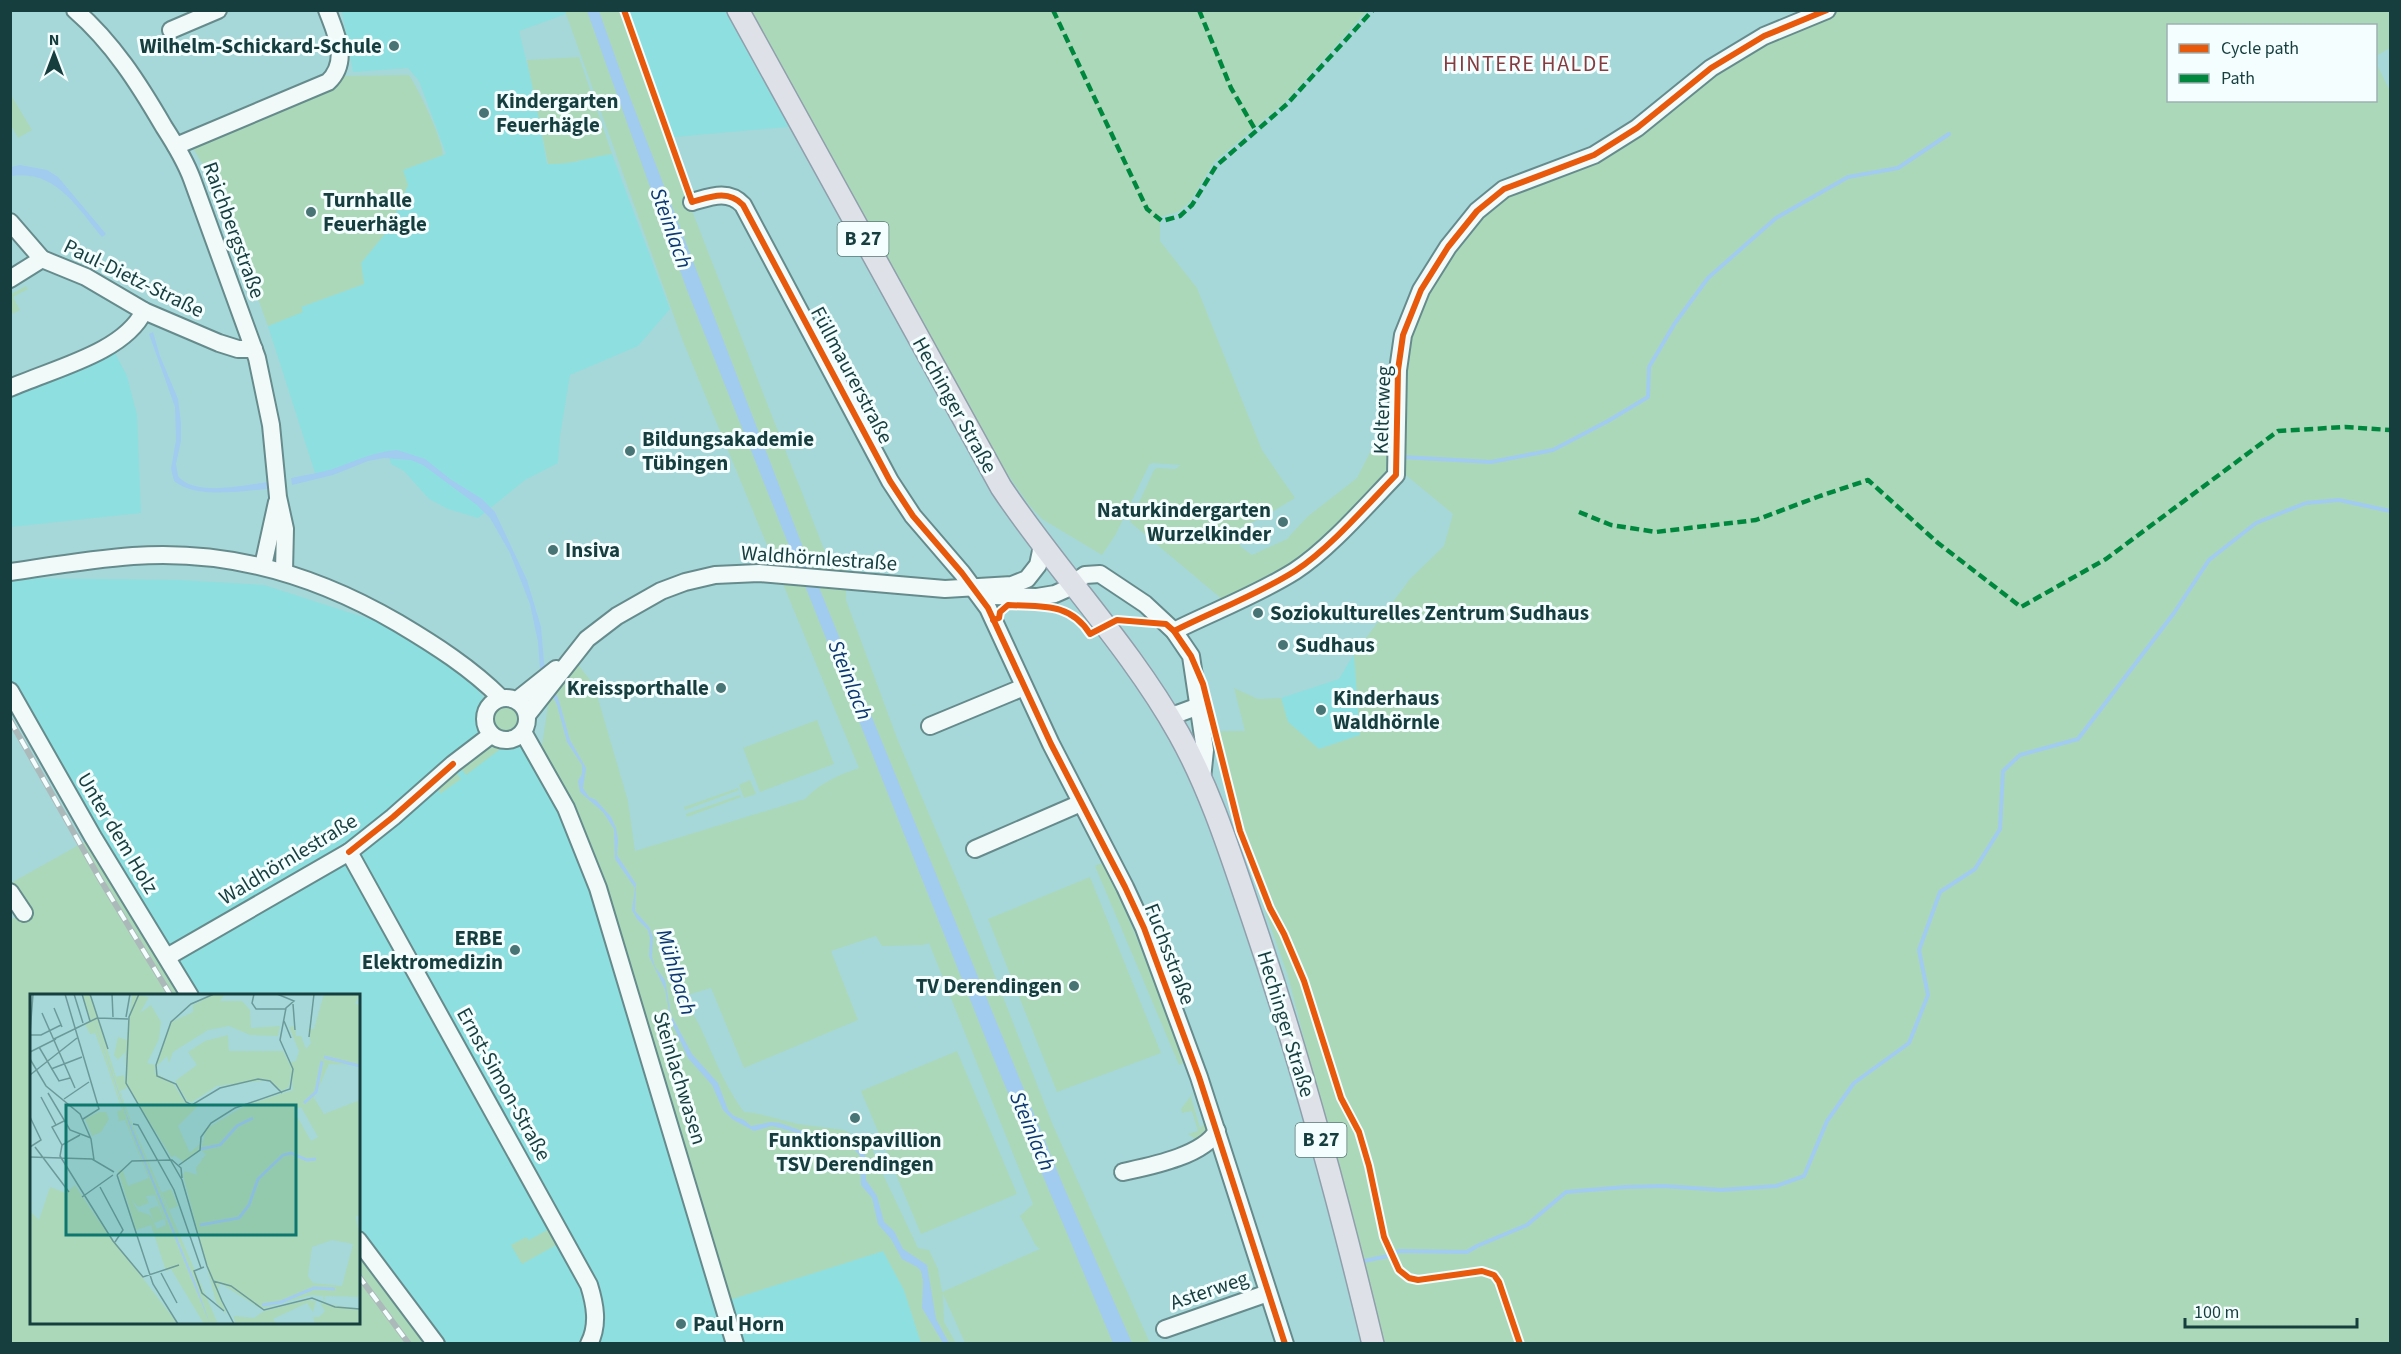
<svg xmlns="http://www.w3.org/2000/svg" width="2401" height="1354" viewBox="0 0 2401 1354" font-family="'Source Sans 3',sans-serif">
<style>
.built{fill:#8edfe0}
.green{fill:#abd8b9;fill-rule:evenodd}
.water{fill:#a2cbf0}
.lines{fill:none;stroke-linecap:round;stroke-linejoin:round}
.stream{stroke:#a2cbf0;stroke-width:4}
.minor-casing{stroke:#668b8c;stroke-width:20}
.major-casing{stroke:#8f9fac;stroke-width:24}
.minor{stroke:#f2f9f9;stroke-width:16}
.major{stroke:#dfe1e8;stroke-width:21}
.rail-casing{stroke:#acb9ba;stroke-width:6}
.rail{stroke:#f5fefe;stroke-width:4;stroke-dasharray:11;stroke-linecap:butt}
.quiet{stroke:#00873e;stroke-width:4.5;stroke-dasharray:9 4.5;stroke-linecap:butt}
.cycleway-casing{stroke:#f5fefe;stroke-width:10}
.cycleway{stroke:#e8590c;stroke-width:6}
.poi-dot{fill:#487475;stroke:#f5fefe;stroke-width:2}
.labels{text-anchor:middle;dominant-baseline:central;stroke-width:6;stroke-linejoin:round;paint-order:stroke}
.shield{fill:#f5fefe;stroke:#597878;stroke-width:1.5}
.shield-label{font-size:20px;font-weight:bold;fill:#163e3f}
.poi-label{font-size:21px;font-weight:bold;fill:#163e3f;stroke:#f5fefe;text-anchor:start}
.street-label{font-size:21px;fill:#163e3f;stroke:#f5fefe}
.neighbourhood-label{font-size:22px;letter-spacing:1.5px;fill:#843c41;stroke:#f5fefe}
.water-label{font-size:22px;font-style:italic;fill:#0c376f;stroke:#f5fefe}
.inset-river{fill:none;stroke:#a2cbf0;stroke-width:3}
.inset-road{fill:none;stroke:#6c9a9b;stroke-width:1.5}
.view{fill:#0f766e;fill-opacity:0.15;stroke:#0f766e;stroke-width:3}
.inset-edge{fill:none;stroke:#163e3f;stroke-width:3}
</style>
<rect width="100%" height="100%" fill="#a6d8d9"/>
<!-- built -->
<g class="built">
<path d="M342,11H565L566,14L519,31L535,96L547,164L577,162L590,157L612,154L670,309L638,346L570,375L560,436L558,463L525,480L478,518L448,509L429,499L404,471L391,464L389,454L316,476L268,326L302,312L301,307L364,284L361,263L389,229L403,170L446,154L419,81L408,68L353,72Z"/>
<path d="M629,11H730L789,122L788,127L674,137Z"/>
<path d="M115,353L127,376L137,415L141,513L11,527V395L101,361Z"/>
<path d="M10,578L179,580L264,585L416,634L465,675L490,705L523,732L566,808L723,1302L883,1251L904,1290L921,1343H436L359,1240L358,996L190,995L11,691Z"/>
<path d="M1354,654L1360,735L1319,749L1288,722L1281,698L1339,679Z"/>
</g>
<!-- green -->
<g class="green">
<path d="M565,11H620L689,203L829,562L846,569V600L897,738L969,909L1052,1123L1150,1343H965L943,1294L944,1322L956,1343H921L904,1290L883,1251L723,1302L628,984L540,759L549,699L572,657L594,685L628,801L635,851L805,799C820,783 838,775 859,768L682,339ZM876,936L882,946L923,945L929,943L1033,1204L1020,1216L1036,1246L1040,1249L942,1292L938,1269L929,1250L918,1248L878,1164L871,1145L844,1130L798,1124L755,1113L744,1112C726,1088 715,1060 703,1033C696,1017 691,1013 687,995L711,988L744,1068L858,1020L831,951Z"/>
<path d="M749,11H1367L1285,102L1214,162L1190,202L1178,212L1160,217V241L1197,288L1262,450L1295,498L1262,518L1236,530L1241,547L1252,555L1287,539L1307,517L1357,478L1393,407L1389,475L1329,535L1292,564L1223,600L1130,522L1154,470L1157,468L1175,469L1181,465L1152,463L1149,465L1116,534L1102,555L1042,519L1029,505L986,443Z"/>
<path d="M1840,11H2390V48L2376,56V26H2168V100H2376V63L2390,91V1343H1382L1288,976L1238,834L1222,781L1216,744L1221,731H1245L1234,688L1258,699L1281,698L1288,722L1319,749L1360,735L1354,654L1410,579L1444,546L1453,514L1401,471L1408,339L1426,295L1479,214L1507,193L1597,158L1713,73L1766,40Z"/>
<path d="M579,57L612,154C590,157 570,165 548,164L527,60Z"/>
<path d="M409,75C418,88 443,140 443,155L403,170L408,185L389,229L361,263L364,284L301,307L303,312L268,326L220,195L193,148L284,106L339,85L344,76Z"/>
<path d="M11,95L32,130L18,138L11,125Z"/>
<path d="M26,286L28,289L13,297L20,310L13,314L11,309V294Z"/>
<circle cx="507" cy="718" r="15"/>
<path d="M817,720L834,764L760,792L743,748Z"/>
<path d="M496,746L505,748L499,750L466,775L460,767L482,750Z"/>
<path d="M455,771L461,779L440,794L438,788Z"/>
<path d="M750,780L756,794L744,798L739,785Z"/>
<path d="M738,788L739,790L685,810L684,807Z"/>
<path d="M740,795L741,797L687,817L686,814Z"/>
<path d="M93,837L190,995L32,996V1322H358L359,1240L436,1343H11L10,920L24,913L11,892V883Z"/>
<path d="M1105,862L1188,1061L1179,1065L1095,866Z"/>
<path d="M1090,877L1161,1053L1057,1092L988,919Z"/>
<path d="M957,1051L1017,1194L921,1234L861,1091Z"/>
<path d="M1196,1089L1191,1097L1200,1128L1206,1122L1210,1131L1197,1140L1188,1134L1198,1131L1192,1111L1182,1113L1181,1109Z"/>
<path d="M549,1229L558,1244L522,1264L511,1245L526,1237L529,1240Z"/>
</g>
<!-- water -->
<g class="water">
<path d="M587,11H599L626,87L809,563L1063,1185L1132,1343H1113L991,1052L687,290Z"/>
<path d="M20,165L47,170L58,177L106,234L102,237C77,207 55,169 11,176V167Z"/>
<path d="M153,332L160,356L178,399L181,423V441L176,464L178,476C194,497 246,485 268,482L267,489C242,491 195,499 174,481L171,469L176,440L175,407L149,334Z"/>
<path d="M397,450L425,459L450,479L482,499L495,512L527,580L541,627L544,663L559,701L570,740L586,768L583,788L589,797L596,800L611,817L616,828L618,840L617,855L636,884L635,911L649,927L653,937L652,957L655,967L665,980L671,1015L677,1026L692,1054L718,1083L728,1110L734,1116L744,1120L751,1126L771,1122L780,1123L808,1133L850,1141L862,1147L865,1152L866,1180L877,1196L884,1222L894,1231L903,1249L927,1265L936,1319L949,1343H943L922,1308L923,1281L921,1271L917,1267L902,1259L891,1239L878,1224L872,1198L861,1185L860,1156L854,1149L780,1128L772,1126L754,1131L732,1119L723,1110L712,1085L688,1058L671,1021L665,989L649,956L650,938L648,930L637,919L632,910L635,888L615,859L614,829L603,812L580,792L578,781L582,774V765L567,742L557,705L540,669L538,642L530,604L510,553L490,518L477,505L423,465L411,460L384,458L368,461L333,475L292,485L291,478C304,475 319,473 333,469C355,461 373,452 397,450Z"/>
</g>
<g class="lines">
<!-- stream -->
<g class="stream">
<path d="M1402,457L1491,462L1553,450L1608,421L1648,397L1649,367L1675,323L1708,278L1776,218L1848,177L1898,168L1949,134"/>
<path d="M1395,1253L1399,1251L1467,1252L1477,1246L1527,1225L1566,1192L1625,1187L1664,1186L1721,1190L1776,1186L1804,1176L1827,1121L1854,1083L1909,1043L1928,995L1919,950L1940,892L1975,869L2000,829L2003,771L2020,755L2078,739L2174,613L2209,560L2256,523L2306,503L2339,500L2390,511"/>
<path d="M1364,1261L1388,1256"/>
</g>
<defs>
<g id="minor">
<path d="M75,10C113,43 139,84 164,127C175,144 185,160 192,179L257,358L271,425L278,497L285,529L284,571"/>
<path d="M171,30L218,10"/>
<path d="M176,146L328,82C350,61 336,34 327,10"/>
<path d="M692,202C710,197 728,189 743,205L890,481L913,516L962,573L988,608L1051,744L1125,887L1144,928L1199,1077L1285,1344"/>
<path d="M10,222L42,259L86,277L144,311L219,343L238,349H254"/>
<path d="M10,279L42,259"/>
<path d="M10,388C52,369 124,353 144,311"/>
<path d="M263,566L277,502"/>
<path d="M10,572C51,566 92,559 133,556C229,549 316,575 398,623C435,645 471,668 501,698"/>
<path d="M990,596L1037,597L1055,594L1064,590L1085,575L1100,574L1145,604L1174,631L1191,656L1205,750L1202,779"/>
<path d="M1174,631C1214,611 1257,595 1295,571C1329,549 1367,505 1396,475L1398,370L1403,335L1421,290L1448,247L1477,211L1504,189L1594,155L1637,128L1711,68L1764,36L1827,10"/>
<path d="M10,691L93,837L190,996"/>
<circle cx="506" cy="719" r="21"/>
<path d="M517,700L556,669"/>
<path d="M528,714L587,639L617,616L661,591L685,582L715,575L759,573L945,589L1012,585L1027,579L1038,565L1042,546"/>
<path d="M1169,717L1199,706"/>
<path d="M930,726L1024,687"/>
<path d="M523,732L566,808L598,888L735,1344"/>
<path d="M975,849L1081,803"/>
<path d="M349,852L589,1285C595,1304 599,1325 589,1344"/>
<path d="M10,892L24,913"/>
<path d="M167,957L349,852L393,817L453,764L491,735"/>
<path d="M1123,1172C1150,1166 1203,1156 1217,1131"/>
<path d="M358,1240L436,1344"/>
<path d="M1165,1329L1268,1293"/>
</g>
<path id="major" d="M738,10L1001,487C1057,571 1129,645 1179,734C1212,793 1232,859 1254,923C1301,1061 1339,1202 1373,1344"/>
</defs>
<!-- minor casing -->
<use href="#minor" class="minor-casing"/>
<!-- major casing -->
<use href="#major" class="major-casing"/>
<!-- minor -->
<use href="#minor" class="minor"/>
<!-- major -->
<use href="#major" class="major"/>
<defs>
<g id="rail">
<path d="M10,720L100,879L171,996"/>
<path d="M358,1275L409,1344"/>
</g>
</defs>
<!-- rail casing -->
<use href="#rail" class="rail-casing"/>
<!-- rail -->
<use href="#rail" class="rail"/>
<!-- quiet -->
<g class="quiet">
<path d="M1053,10L1147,209L1162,221L1180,216L1192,205L1216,166L1287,104L1373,10"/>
<path d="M1199,10L1231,88L1256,131"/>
<path d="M1579,512L1611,525L1656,532L1756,520L1820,496L1868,480L1938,543L2021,607L2106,559L2278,431L2345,427L2390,430"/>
</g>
<defs>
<g id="cycleway">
<path d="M624,10L692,202C710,197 728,189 743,205L890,481L913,516L962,573L988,608L1051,744L1125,887L1144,928L1199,1077L1285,1344"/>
<path d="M993,620L999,618L1000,612L1008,605C1041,607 1070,602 1090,634L1117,620L1166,624L1174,631L1191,656L1203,684L1240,831L1270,908L1284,934L1304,981L1341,1098L1359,1132L1369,1166L1384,1237L1399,1270L1409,1278L1418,1280L1482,1271L1494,1275L1499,1282L1520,1344"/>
<path d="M1174,631C1214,611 1257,595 1295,571C1329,549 1367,505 1396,475L1398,370L1403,335L1421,290L1448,247L1477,211L1504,189L1594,155L1637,128L1711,68L1764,36L1827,10"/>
<path d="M349,852L393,817L453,764"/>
</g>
</defs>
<!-- cycleway casing -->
<use href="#cycleway" class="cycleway-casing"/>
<!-- cycleway -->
<use href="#cycleway" class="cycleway"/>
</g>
<!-- markers -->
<g class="poi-dot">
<circle cx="394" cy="46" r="6"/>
<circle cx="484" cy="113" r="6"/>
<circle cx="311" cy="212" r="6"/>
<circle cx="630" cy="451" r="6"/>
<circle cx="1283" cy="522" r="6"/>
<circle cx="553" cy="550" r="6"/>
<circle cx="1258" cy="613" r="6"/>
<circle cx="1283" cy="645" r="6"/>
<circle cx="721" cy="688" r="6"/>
<circle cx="1321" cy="710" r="6"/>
<circle cx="515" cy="950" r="6"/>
<circle cx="1074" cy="986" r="6"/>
<circle cx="855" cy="1118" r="6"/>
<circle cx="681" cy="1324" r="6"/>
</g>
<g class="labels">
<!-- shield labels -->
<g class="shield">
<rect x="837.5" y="222" width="51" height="34" rx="4.5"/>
<rect x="1295.5" y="1123" width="51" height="34" rx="4.5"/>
</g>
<g class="shield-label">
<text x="863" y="239">B 27</text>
<text x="1321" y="1140">B 27</text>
</g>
<!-- poi labels -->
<g class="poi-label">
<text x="382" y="46" text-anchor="end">Wilhelm-Schickard-Schule</text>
<text x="496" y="101">Kindergarten<tspan x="496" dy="24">Feuerhägle</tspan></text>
<text x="323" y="200">Turnhalle<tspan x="323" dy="24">Feuerhägle</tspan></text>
<text x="642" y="439">Bildungsakademie<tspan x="642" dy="24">Tübingen</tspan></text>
<text x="1271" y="510" text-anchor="end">Naturkindergarten<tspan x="1271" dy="24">Wurzelkinder</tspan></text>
<text x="565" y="550">Insiva</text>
<text x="1270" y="613">Soziokulturelles Zentrum Sudhaus</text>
<text x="1295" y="645">Sudhaus</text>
<text x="709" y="688" text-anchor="end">Kreissporthalle</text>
<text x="1333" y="698">Kinderhaus<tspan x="1333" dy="24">Waldhörnle</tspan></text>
<text x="503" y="938" text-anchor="end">ERBE<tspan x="503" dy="24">Elektromedizin</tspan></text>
<text x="1062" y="986" text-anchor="end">TV Derendingen</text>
<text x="855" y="1140" text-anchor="middle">Funktionspavillion<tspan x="855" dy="24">TSV Derendingen</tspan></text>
<text x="693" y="1324">Paul Horn</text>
</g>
<!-- street labels -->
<g class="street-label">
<text transform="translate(234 230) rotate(70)">Raichbergstraße</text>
<text transform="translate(134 278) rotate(26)">Paul-Dietz-Straße</text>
<text transform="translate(852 375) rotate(62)">Füllmaurerstraße</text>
<text transform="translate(955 405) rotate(61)">Hechinger Straße</text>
<text transform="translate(1382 410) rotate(-88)">Kelterweg</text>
<text transform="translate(819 558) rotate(4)">Waldhörnlestraße</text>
<text transform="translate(118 833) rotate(59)">Unter dem Holz</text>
<text transform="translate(288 859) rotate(-31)">Waldhörnlestraße</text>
<text transform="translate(1170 954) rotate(69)">Fuchsstraße</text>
<text transform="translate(1286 1024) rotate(73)">Hechinger Straße</text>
<text transform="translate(680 1078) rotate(73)">Steinlachwasen</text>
<text transform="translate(504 1084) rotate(61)">Ernst-Simon-Straße</text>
<text transform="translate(1209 1290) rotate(-19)">Asterweg</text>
</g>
<!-- neighbourhood labels -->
<g class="neighbourhood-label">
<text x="1527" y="64">HINTERE HALDE</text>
</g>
<!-- water labels -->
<g class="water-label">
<text transform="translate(671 228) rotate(70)">Steinlach</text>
<text transform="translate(850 680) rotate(68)">Steinlach</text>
<text transform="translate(676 972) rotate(73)">Mühlbach</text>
<text transform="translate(1032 1131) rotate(67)">Steinlach</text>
</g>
</g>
<!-- overview -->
<g transform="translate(30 994)">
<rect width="330" height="330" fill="#a6d8d9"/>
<path d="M52,0H60L86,83L94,81L97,94L90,97L102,130L188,330H174L141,275L136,277L121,231L106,236L88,176L93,177L98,192L119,184L95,126L89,127L87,117L92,116L76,69L65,39L60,40L55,30L61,27ZM125,201L135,226L136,231L127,235L124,229L134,225L128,212L119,215L124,228L120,221L108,217L102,206L108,213L119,209L116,202ZM102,0L119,3L110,19L121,11L131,28L129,45L117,69L125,71V79L143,89L153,105L169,111L148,132L160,159L155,163L170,150L169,156L154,168L144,161L142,164L97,92L95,58L88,66L84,61L88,43L97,46ZM184,0H195L190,7H212L220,16L221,34L250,32L248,42L220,41L199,32L178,36L143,58L139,69L137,62L126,73L141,28L163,18V11ZM294,0H330L325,10L330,11V71L299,70L284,104L294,120L330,106V222H326L330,246V303L295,302L294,310L293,302L282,301L231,315L190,289L188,296L197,321L186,308L153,181L155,177L167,181L166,174L176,160L171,156L176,135L216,111L263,96L261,68L266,67L269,57L259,33L265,32L266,42H271L276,55L281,49L278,35H284ZM271,113L288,143L281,147L264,117ZM302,246L323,250L312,292L283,289L278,282L282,253ZM198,41L199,57H253L262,75L259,93L252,97L239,86L187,92L159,110L145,87L167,71L158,58L175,47ZM69,118H76L79,125L71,138L62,142L55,125ZM45,191L66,223L148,330H0V217L9,226L20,193L36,199ZM141,195L148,212L138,216L131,199ZM277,306L286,307L283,318L277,309L243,325L247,330H205L204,322L224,324L234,317ZM290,309L330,315V330H285L283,323H289L295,317Z" fill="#abd8b9" fill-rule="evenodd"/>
<path d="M55,0L96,119L166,290L180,330L102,139Z" fill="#a2cbf0"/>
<path class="inset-river" d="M294,63L330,72M274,109L286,98L292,67M171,155L190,151L207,132L223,124M170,231L209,224L219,211L228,185L253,161L261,159L277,166L286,165M232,311L251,308L284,294L305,295"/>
<path class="inset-road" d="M35,0L69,115L53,125M44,0L53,29M52,0L60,27M60,0L78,55M82,0L83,23M109,0L99,23L96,89L152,186L177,272L192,307M184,0L161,10L141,28L126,71L127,82L146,90L156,108L162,111L190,94L228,85L240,87L252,99M224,0L222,9L226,15H256M263,10L265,36M24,14L32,33M12,19L45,94M96,23L100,0M254,27L261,44M0,39L3,0M0,41H11L31,31M279,43L284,0M24,45L67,24L98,25M9,53L29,87L40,84M0,58L26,45M0,65L16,92L50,120L61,145L64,166M21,75L52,63M0,81L47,44M18,99L40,136L61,144M11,103L26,131M34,105L59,88M0,123L11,146L0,153M103,130L108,131L144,196L171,274M50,141L32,151L30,162L83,247L113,283L149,271M32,151L22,133L34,127M5,153L39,198M0,163L62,165L84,178M149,171L170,156L171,143L181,129L205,114L260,95L263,75L250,46L256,14L264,7L247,0M87,181L123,290L148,330M87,181L102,167L142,166L151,174L152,184M70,193L93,236L85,248M52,203L83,181M174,273L164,277L172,299L194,317M131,279L147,309M183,287L201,292L234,316L282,304L305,313L330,315M192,307L204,330"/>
<path class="view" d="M36,111H266V241H36Z"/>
<rect width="330" height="330" class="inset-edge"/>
</g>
<!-- border -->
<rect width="2401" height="1354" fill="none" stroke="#163e3f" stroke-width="24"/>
<!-- legend -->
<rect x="2167" y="24" width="210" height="78" fill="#f5fefe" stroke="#9cb1b2" stroke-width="1.5"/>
<rect x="2179" y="44" width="30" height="9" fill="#e8590c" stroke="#9cb1b2" stroke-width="1.5"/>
<text x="2221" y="54" font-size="18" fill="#163e3f">Cycle path</text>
<rect x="2179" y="74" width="30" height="9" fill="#00873e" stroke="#9cb1b2" stroke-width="1.5"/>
<text x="2221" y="84" font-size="18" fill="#163e3f">Path</text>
<!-- north arrow -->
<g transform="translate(54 54)" stroke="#f5fefe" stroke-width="4.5" paint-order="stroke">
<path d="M0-4.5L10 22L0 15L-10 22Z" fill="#163e3f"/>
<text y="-9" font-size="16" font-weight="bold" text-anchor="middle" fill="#163e3f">N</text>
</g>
<!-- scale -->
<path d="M2185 1318v9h172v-9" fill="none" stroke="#163e3f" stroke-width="3"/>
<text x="2194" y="1318" font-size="18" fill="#163e3f" stroke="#f5fefe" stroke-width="4.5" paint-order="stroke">100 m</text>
</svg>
